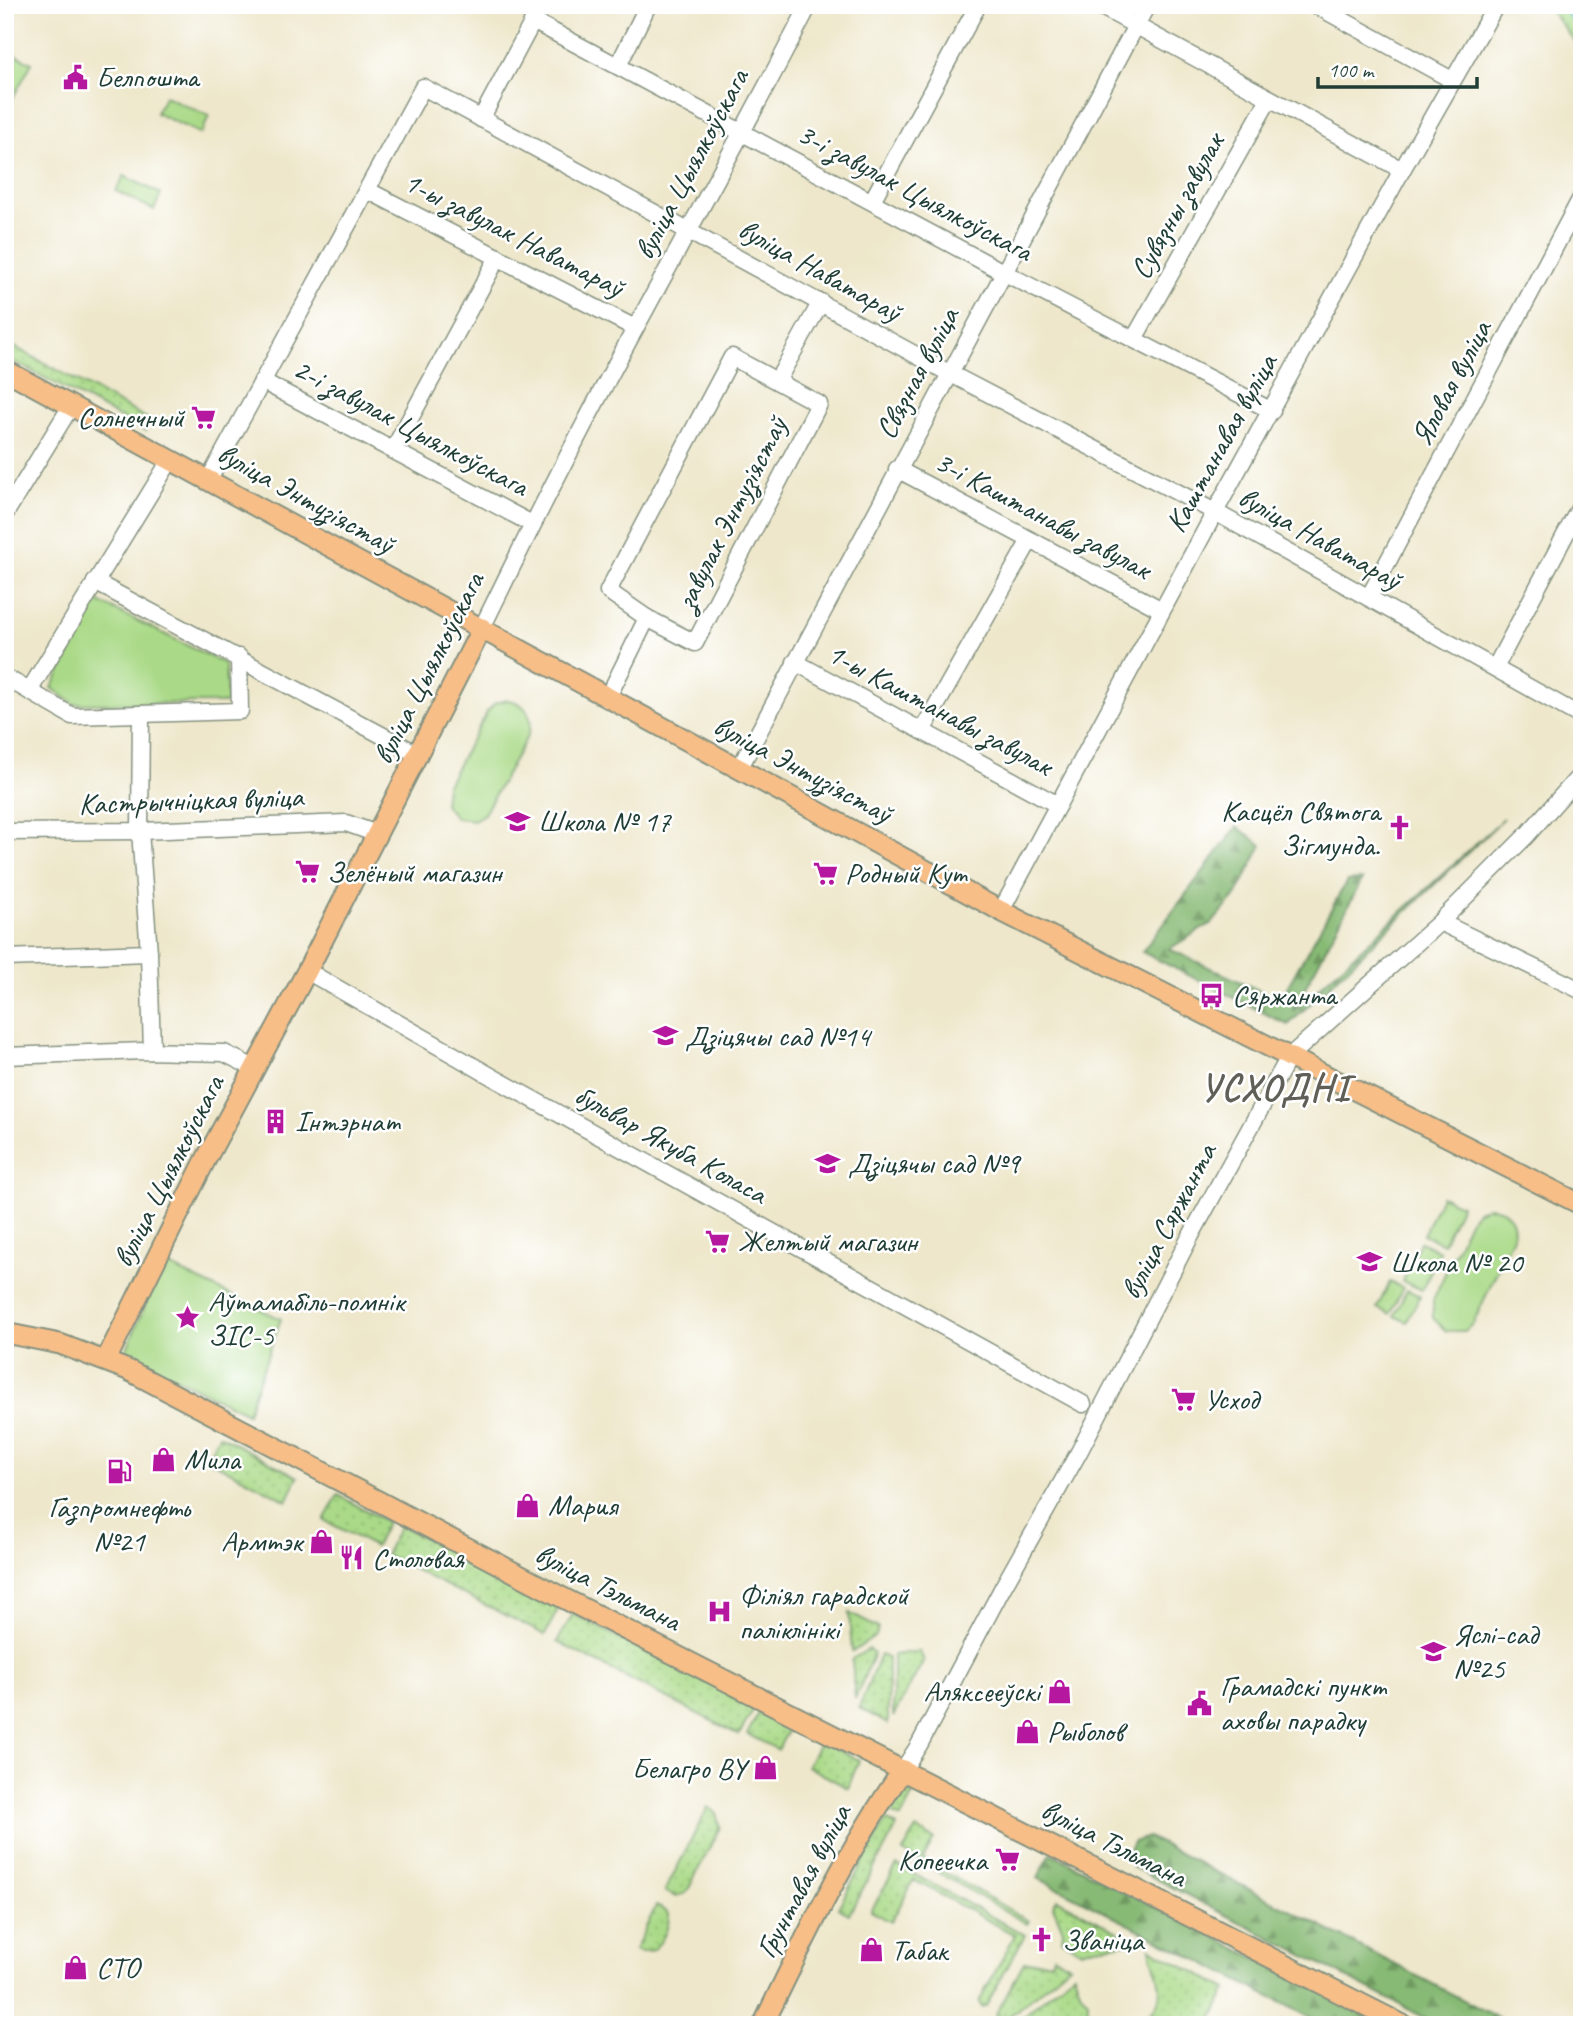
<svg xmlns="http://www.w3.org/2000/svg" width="1587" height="2030" viewBox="0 0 1587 2030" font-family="Caveat,sans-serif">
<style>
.grass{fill:url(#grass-dots);stroke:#648c5e;stroke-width:2}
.forest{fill:url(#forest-firs);stroke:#537c54;stroke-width:2}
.park{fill:#aada88;stroke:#648c5e;stroke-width:2}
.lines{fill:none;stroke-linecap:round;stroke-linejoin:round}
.stream{stroke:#54c0ce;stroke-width:3.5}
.minor-casing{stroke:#869280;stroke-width:19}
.major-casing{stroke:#869280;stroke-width:23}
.minor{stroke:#fff;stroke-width:16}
.major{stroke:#f7be88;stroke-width:19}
.labels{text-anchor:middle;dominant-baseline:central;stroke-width:5;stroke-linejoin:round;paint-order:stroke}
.poi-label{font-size:30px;fill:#1f3d34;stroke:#fff;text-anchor:start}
.street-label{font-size:30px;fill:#1f3d34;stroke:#fff}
.district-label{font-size:37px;font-weight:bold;letter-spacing:2px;fill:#605f58;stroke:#fff}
</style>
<defs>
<pattern id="grass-dots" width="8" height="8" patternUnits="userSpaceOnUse" patternTransform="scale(1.75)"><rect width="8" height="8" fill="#aada88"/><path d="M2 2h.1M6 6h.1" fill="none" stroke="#92bc76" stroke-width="1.8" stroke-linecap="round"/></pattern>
<pattern id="forest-firs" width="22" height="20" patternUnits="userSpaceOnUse" patternTransform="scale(1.75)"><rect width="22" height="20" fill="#87ba74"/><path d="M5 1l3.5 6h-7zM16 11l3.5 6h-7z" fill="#6e9860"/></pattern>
</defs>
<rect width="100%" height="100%" fill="#fff"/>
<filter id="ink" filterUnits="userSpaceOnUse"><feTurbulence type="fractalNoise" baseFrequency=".0143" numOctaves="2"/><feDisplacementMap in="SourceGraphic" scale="14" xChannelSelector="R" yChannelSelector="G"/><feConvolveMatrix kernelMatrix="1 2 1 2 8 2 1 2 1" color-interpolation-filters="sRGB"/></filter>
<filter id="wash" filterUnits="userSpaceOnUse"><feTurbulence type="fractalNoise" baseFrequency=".00686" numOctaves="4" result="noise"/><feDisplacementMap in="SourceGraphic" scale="28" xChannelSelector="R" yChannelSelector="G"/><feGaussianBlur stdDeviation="1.57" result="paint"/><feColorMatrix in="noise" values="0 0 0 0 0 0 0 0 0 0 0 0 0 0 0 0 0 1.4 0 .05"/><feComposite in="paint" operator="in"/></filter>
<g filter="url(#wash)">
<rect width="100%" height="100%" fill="#eee7cb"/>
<!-- grass -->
<g class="grass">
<path d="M1546,5H1582V51Z"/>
<path d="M5,342L152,421L145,431L5,357Z"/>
<path d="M219,1435L298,1477L287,1501L207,1459Z"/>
<path d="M338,1495L387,1522L375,1547L324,1520Z"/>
<path d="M400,1525L559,1607L545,1635L385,1555Z"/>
<path d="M849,1613L878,1628L876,1636L852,1652Z"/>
<path d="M573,1614L755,1707L739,1735L557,1642Z"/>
<path d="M869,1649L874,1653L855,1699L852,1659Z"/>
<path d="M919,1651L924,1660L893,1717V1655Z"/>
<path d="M880,1655L888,1658V1724L859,1708Z"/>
<path d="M760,1711L790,1726L778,1750L747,1734Z"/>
<path d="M820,1741L859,1760L848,1788L807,1766Z"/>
<path d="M904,1781L917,1787L901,1818L889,1812Z"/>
<path d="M708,1807L716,1813L720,1827L687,1892C678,1897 674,1897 665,1891Z"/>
<path d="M886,1820L897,1826L849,1914L838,1908Z"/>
<path d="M916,1829L934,1839L923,1859L1029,1921L1027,1924L903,1852Z"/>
<path d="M897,1865L1025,1935L986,2006L982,2008L979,2002L1015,1935L914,1880L891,1922L871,1911Z"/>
<path d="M1057,1899L1138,1942L1095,1947L1081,1951L1062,1939L1063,1930L1053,1906Z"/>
<path d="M656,1906L663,1909L669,1914C669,1932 656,1960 635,1950Z"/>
<path d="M1150,1948L1227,1989L1209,2025H1124C1154,2016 1167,2003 1156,1970C1154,1962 1151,1957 1150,1948Z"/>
<path d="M1053,1956L1070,1965L1005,2020L996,2014L1024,1962L1051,1961Z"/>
<path d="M1074,1973L1081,1993L1088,2001L1087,2025H1013Z"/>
</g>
<!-- forest -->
<g class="forest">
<path d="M1504,818L1288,1025L1142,952L1237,827L1262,845L1236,896L1212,923L1169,949L1280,1000L1347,881L1362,880L1292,1012Z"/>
<path d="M1148,1837L1512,2025H1439L1133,1867L1128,1852L1133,1842Z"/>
<path d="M1051,1853L1376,2020L1374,2025H1325L1038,1878Z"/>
</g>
<!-- park -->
<g class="park">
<path d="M15,55L32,63L5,112V74Z"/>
<path d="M165,96L209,116L201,134L156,113Z"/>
<path d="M124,176L161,194L154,210L116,191Z"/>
<path d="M97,601L225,664L227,703L74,704L52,688Z"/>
<path d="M507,700C526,702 535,717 528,735L484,814L474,820L456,818L444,804L446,786L487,712L495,703Z"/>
<path d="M1441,1196L1461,1205L1443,1244L1423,1235Z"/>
<path d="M1488,1207C1507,1207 1518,1221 1512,1239L1473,1324L1464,1331H1446L1433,1318V1300L1469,1221L1477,1211Z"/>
<path d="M1420,1242L1440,1251L1422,1290L1402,1281Z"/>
<path d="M163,1263L281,1319L247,1413L125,1353Z"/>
<path d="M1390,1282L1403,1288L1390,1314L1377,1308Z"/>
<path d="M1407,1290L1420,1296L1407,1322L1394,1316Z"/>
</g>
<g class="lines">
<!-- stream -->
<path class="stream" d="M1560,5L1582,31"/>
</g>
</g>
<g filter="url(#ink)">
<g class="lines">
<defs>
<g id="minor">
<path d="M1098,5L1402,170"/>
<path d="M1315,5L1452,80"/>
<path d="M618,66L648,5"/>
<path d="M481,119L533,21L1003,272L1272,411"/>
<path d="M367,190L635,328"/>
<path d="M872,201L978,5"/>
<path d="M1134,339L1269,99"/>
<path d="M732,357L819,404L695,643L647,618L608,591Z"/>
<path d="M262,381L532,524"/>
<path d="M777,381L821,302"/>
<path d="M393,450L498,257"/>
<path d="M897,469L1162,610"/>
<path d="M209,479L423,87L949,373L1215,512L1582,717"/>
<path d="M5,514L71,406"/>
<path d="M95,582L419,755"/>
<path d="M1369,597L1582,196"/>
<path d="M482,628C531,527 582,426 636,327C694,220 753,114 809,5"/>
<path d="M795,662L1058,805"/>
<path d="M1495,668L1582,503"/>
<path d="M5,677L72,716L240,711L239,657"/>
<path d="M29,691L171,459"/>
<path d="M607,699L647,618"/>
<path d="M141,714L140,831L149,953L152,1051"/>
<path d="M922,731L1030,540"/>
<path d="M739,769L1147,5"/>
<path d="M5,832L140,831L346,823L377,834"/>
<path d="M1001,911L1215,512L1402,170L1496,5"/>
<path d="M1440,922L1582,991"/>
<path d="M5,958L149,953"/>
<path d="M307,971L496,1079L1083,1404"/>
<path d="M5,1056L145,1051L224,1053L254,1068"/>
<path d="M903,1770L919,1745L1003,1587L1079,1452L1189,1239L1289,1057L1440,922L1527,835L1582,773"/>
</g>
<g id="major">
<path d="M5,370L1001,911L1582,1205"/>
<path d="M5,1333L60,1344L128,1370L569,1601L1403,2025"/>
<path d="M106,1360L205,1161L307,971L482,628"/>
<path d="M763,2025C805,1938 847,1849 903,1770"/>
</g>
</defs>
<!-- minor casing -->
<use href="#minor" class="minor-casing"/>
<!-- major casing -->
<use href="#major" class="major-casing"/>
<!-- minor -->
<use href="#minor" class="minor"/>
<!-- major -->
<use href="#major" class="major"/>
</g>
</g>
<!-- icons -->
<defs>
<symbol id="civic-bare" viewBox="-9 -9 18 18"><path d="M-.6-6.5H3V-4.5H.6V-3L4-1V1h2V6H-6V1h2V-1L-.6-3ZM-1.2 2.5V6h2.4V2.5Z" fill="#b5179e" stroke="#fff" stroke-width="2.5" paint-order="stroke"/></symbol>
<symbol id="supermarket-bare" viewBox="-9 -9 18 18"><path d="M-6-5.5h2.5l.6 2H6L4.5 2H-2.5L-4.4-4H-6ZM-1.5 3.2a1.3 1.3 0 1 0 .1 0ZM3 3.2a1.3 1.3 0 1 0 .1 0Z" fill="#b5179e" stroke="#fff" stroke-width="2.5" paint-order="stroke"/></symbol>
<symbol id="school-bare" viewBox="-9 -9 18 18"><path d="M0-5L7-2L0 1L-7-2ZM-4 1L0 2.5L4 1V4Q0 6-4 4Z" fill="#b5179e" stroke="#fff" stroke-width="2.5" paint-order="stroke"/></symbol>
<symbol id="church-bare" viewBox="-9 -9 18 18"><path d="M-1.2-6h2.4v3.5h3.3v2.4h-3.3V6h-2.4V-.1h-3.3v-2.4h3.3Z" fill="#b5179e" stroke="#fff" stroke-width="2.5" paint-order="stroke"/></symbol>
<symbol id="bus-bare" viewBox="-9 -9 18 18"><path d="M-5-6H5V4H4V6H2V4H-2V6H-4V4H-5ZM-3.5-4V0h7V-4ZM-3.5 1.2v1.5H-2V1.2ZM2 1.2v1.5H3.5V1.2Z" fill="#b5179e" stroke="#fff" stroke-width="2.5" paint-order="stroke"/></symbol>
<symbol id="building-bare" viewBox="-9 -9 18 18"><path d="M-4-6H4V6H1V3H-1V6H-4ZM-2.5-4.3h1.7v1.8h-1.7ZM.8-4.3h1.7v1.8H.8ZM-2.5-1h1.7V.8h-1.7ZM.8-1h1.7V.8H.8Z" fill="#b5179e" stroke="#fff" stroke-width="2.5" paint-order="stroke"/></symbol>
<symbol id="sight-bare" viewBox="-9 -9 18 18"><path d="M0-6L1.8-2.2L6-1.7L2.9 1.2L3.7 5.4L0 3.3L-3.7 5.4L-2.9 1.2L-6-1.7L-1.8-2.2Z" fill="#b5179e" stroke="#fff" stroke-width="2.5" paint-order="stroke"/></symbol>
<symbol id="shop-bare" viewBox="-9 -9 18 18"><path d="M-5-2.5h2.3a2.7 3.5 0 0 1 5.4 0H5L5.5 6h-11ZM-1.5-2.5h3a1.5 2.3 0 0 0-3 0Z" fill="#b5179e" stroke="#fff" stroke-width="2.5" paint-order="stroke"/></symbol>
<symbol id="fuel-bare" viewBox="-9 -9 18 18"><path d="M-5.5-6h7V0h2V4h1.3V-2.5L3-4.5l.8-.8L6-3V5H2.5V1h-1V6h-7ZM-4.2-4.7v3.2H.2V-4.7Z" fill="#b5179e" stroke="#fff" stroke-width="2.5" paint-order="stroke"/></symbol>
<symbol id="restaurant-bare" viewBox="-9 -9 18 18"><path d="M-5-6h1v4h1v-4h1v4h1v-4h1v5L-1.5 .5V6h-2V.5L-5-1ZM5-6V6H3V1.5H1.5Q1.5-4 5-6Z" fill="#b5179e" stroke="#fff" stroke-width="2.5" paint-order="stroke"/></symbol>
<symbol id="hospital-bare" viewBox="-9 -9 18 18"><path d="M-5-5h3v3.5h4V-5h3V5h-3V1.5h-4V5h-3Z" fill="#b5179e" stroke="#fff" stroke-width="2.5" paint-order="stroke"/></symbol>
</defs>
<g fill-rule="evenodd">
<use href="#civic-bare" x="58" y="60" width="35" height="35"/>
<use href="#supermarket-bare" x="186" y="400" width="35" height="35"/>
<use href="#school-bare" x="500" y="804" width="35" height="35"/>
<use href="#church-bare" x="1382" y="810" width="35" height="35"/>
<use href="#supermarket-bare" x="290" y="854" width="35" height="35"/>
<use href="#supermarket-bare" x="808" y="856" width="35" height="35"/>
<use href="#bus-bare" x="1194" y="978" width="35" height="35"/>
<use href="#school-bare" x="648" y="1018" width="35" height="35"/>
<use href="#building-bare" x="258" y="1104" width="35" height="35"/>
<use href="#school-bare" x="810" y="1146" width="35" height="35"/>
<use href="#supermarket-bare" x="700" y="1224" width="35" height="35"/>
<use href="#school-bare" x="1352" y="1244" width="35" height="35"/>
<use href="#sight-bare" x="170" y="1300" width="35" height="35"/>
<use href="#supermarket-bare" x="1166" y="1382" width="35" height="35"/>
<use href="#shop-bare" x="146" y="1442" width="35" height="35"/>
<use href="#fuel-bare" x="102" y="1454" width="35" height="35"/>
<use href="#shop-bare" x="510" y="1488" width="35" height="35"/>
<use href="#shop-bare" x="304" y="1524" width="35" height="35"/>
<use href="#restaurant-bare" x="334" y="1540" width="35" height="35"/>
<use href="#hospital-bare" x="702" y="1594" width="35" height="35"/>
<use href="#school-bare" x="1416" y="1634" width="35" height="35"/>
<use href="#shop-bare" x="1042" y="1674" width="35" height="35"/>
<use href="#civic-bare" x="1182" y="1686" width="35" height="35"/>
<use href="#shop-bare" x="1010" y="1714" width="35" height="35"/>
<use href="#shop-bare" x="748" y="1750" width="35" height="35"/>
<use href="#supermarket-bare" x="990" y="1842" width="35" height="35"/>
<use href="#church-bare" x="1024" y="1922" width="35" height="35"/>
<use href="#shop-bare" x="854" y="1932" width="35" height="35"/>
<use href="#shop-bare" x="58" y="1950" width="35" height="35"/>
</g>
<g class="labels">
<!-- poi labels -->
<g class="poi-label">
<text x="96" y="77">Белпошта</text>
<text x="184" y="417" text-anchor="end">Солнечный</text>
<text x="1380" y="811" text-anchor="end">Касцёл Святога<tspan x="1380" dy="34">Зігмунда.</tspan></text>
<text x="538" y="821">Школа № 17</text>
<text x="327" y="872">Зелёный магазин</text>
<text x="845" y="873">Родный Кут</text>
<text x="1232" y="995">Сяржанта</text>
<text x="685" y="1036">Дзіцячы сад №14</text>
<text x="295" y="1121">Інтэрнат</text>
<text x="848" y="1163">Дзіцячы сад №9</text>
<text x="738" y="1241">Желтый магазин</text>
<text x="1390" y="1262">Школа № 20</text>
<text x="208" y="1301">Аўтамабіль-помнік<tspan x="208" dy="34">ЗІС-5</tspan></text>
<text x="1204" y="1399">Усход</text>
<text x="184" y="1459">Мила</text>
<text x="548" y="1505">Мария</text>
<text x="119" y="1507" text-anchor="middle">Газпромнефть<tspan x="119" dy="34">№21</tspan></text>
<text x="302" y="1541" text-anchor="end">Армтэк</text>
<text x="372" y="1558">Столовая</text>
<text x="739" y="1595">Філіял гарадской<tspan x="739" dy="34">паліклінікі</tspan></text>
<text x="1453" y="1634">Яслі-сад<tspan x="1453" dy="34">№25</tspan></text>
<text x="1220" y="1686">Грамадскі пункт<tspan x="1220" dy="34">аховы парадку</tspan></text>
<text x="1040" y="1691" text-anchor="end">Аляксееўскі</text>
<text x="1047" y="1731">Рыболов</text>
<text x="746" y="1768" text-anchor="end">Белагро BY</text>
<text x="987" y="1860" text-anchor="end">Копеечка</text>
<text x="1062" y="1940">Званіца</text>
<text x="891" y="1950">Табак</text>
<text x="96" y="1967">СТО</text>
</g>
<!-- street labels -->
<g class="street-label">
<text transform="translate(691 164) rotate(-62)">вуліца Цыялкоўскага</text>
<text transform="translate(915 192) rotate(28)">3-і завулак Цыялкоўскага</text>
<text transform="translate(1177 206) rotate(-61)">Сувязны завулак</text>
<text transform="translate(514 234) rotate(27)">1-ы завулак Наватараў</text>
<text transform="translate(820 270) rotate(29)">вуліца Наватараў</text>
<text transform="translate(917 373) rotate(-62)">Связная вуліца</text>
<text transform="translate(1451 383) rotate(-62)">Яловая вуліца</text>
<text transform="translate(411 427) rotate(28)">2-і завулак Цыялкоўскага</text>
<text transform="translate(1221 443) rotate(-61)">Каштанавая вуліца</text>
<text transform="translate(306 498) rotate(29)">вуліца Энтузіястаў</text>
<text transform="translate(731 513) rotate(-63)">завулак Энтузіястаў</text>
<text transform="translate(1043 515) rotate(28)">3-і Каштанавы завулак</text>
<text transform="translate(1320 538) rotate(29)">вуліца Наватараў</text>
<text transform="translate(428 668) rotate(-63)">вуліца Цыялкоўскага</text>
<text transform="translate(940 709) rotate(28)">1-ы Каштанавы завулак</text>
<text transform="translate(803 769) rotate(28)">вуліца Энтузіястаў</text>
<text transform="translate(191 800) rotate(-2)">Кастрычніцкая вуліца</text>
<text transform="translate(671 1144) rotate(29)">бульвар Якуба Коласа</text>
<text transform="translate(168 1171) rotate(-63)">вуліца Цыялкоўскага</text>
<text transform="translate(1168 1221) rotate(-62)">вуліца Сяржанта</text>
<text transform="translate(608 1587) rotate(27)">вуліца Тэльмана</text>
<text transform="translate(1114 1843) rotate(27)">вуліца Тэльмана</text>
<text transform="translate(803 1881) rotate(-62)">Грунтавая вуліца</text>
</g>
<!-- district labels -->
<g class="district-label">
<text x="1275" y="1087">УСХОДНІ</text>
</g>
</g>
<!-- margin -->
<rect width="1587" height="2030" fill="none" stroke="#fff" stroke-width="28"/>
<!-- scale -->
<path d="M1318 77v10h159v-10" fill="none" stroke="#1f3d34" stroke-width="3.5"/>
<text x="1328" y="77" font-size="21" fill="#1f3d34" stroke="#ffffff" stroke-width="5" paint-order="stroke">100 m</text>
</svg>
